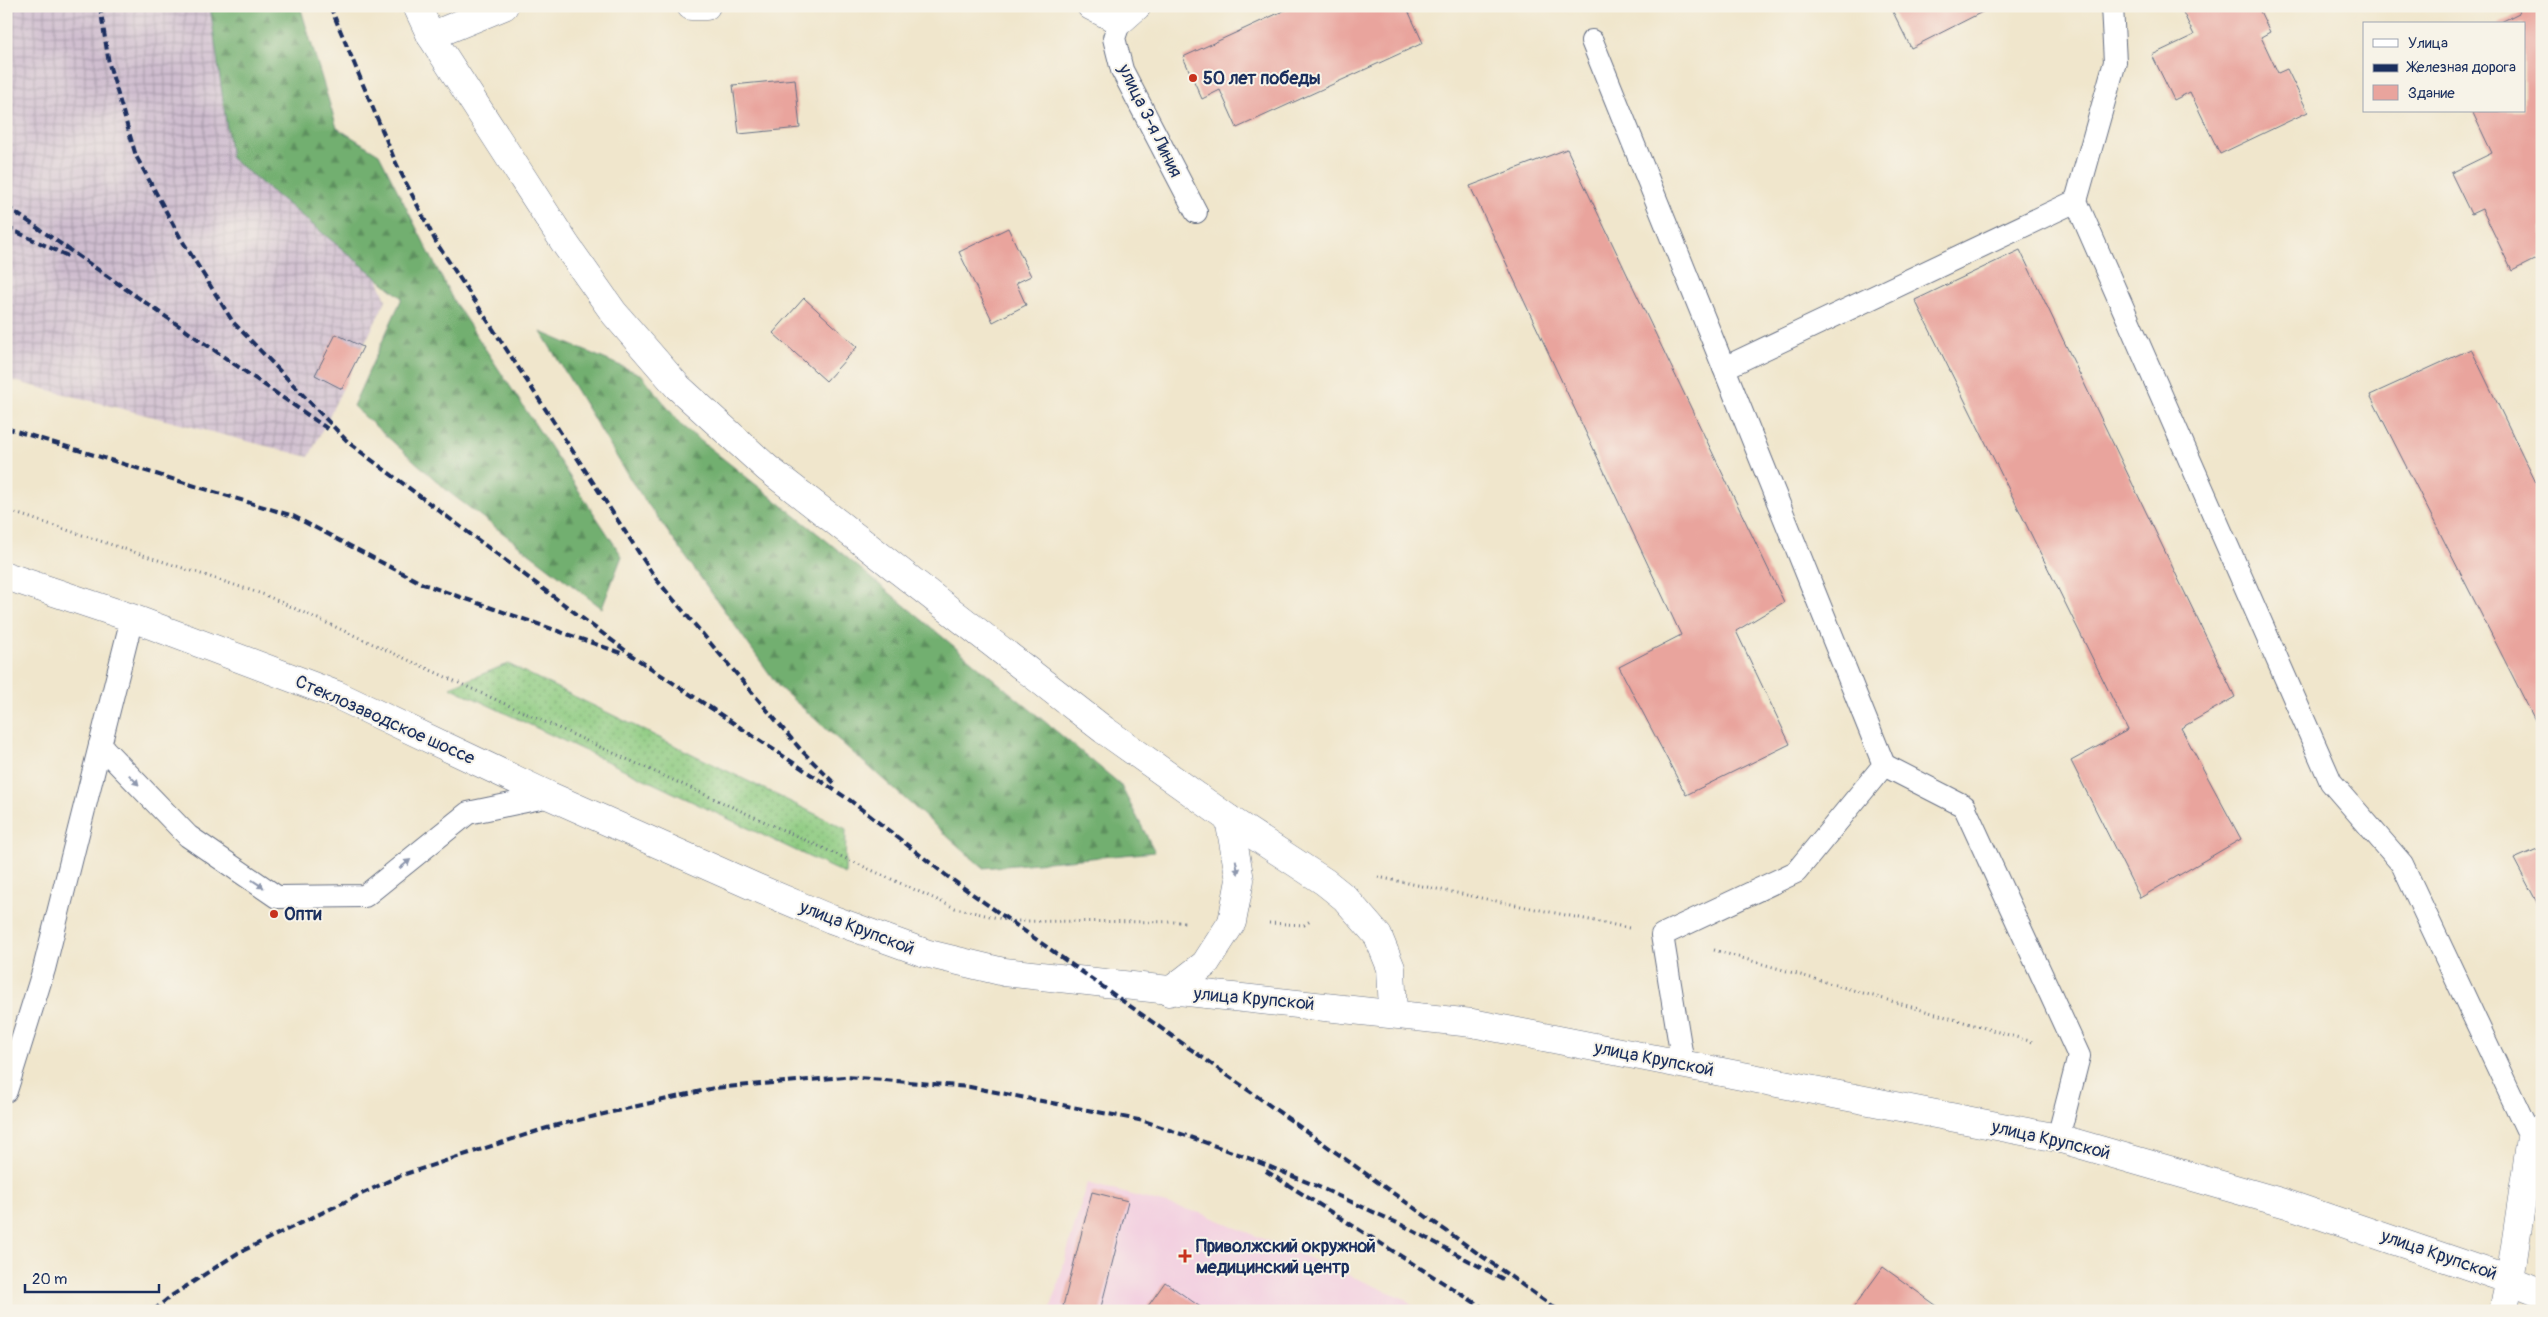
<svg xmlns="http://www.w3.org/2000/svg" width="2548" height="1317" viewBox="0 0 2548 1317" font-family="Pangolin,sans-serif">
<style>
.built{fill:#f3cfe0}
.industrial{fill:url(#industrial-grid)}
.grass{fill:url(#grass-dots);stroke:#547d70}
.forest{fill:url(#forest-firs);stroke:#466f66}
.building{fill:#e9a49d}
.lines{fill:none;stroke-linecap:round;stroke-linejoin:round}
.lane-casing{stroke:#666f84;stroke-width:24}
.street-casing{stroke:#666f84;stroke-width:29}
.secondary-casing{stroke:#666f84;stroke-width:29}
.path{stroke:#666f84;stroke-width:3;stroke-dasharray:1 4;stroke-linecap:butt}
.lane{stroke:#fff;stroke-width:22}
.street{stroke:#fff;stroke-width:28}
.secondary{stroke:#fff;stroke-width:28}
.rail{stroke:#1b2f5e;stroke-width:4;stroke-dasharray:8 4;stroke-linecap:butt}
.oneway{fill:#8d97ae}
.poi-dot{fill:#c8321e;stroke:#f7f3e8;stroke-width:2}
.labels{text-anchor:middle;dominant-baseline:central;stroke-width:4;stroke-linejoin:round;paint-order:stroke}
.poi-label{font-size:18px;font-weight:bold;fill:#1b2f5e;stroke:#f7f3e8;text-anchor:start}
.street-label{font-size:18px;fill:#1b2f5e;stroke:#f7f3e8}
</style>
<defs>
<pattern id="industrial-grid" width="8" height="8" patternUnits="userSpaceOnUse" patternTransform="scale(1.25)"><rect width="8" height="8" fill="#cfbdcf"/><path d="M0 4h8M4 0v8" fill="none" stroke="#a79aab"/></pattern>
<pattern id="grass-dots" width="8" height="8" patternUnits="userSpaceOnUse" patternTransform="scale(1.25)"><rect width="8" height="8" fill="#8ecb81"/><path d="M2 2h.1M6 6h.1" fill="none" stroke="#73a56d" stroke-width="1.8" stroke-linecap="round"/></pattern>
<pattern id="forest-firs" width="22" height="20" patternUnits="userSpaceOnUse" patternTransform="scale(1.25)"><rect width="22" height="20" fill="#72af6f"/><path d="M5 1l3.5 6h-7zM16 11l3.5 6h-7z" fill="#5d8f5e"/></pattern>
</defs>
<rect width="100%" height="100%" fill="#f7f3e8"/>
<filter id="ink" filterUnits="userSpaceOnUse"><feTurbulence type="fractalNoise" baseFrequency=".02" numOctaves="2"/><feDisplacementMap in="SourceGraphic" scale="10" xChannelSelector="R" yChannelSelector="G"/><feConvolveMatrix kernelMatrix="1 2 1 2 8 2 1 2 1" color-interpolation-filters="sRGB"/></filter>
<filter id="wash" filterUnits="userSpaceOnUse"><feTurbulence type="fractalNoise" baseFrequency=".0096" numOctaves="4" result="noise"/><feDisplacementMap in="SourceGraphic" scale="20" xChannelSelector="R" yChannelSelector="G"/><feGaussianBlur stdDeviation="1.12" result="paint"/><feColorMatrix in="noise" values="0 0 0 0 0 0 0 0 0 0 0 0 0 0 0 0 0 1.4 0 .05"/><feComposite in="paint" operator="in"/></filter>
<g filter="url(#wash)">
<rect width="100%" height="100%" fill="#f0e6cc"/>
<!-- built -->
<path class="built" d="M1087,1183L1204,1214L1403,1298L1421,1311H1050Z"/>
<!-- industrial -->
<path class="industrial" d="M6,6H272L288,54L386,300L309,457L6,379Z"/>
<!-- grass -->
<path class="grass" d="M508,664L846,829L845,874L450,687Z"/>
<!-- forest -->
<g class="forest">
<path d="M210,6H300L337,128L379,154L453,300L622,556L602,608L450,493L353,406L402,298L231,158Z"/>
<path d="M541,332L642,375L682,426L827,541L1120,784L1155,852L983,868L779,687L632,482Z"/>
</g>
<g id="blocks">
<!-- building -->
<g class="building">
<path d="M1294,6H1406L1423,43L1237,128L1220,90L1202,99L1183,57Z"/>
<path d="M1890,6H1994L1911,48Z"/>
<path d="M2180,6H2265L2259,9L2270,32L2261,37L2278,73L2287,69L2308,112L2220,154L2190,92L2174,100L2152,55L2194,35Z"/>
<path d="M2516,6H2542V256L2512,271L2482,209L2471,214L2451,173L2492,153L2472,111H2524V24H2497L2519,13Z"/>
<path d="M795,79L800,128L739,134L733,85Z"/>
<path d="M1567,149L1784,602L1736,631L1790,744L1686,795L1619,667L1681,635L1470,186Z"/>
<path d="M1008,228L1031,276L1016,283L1026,305L993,322L959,252Z"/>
<path d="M2020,250L2235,697L2181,728L2241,839L2140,898L2071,761L2128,730L1915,300Z"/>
<path d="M804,298L857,347L826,381L773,333Z"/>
<path d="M336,334L363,347L342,389L315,375Z"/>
<path d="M2471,349L2542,495V734L2370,395Z"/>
<path d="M2542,847V912L2514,859Z"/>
<path d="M1092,1192L1128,1201L1100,1311H1081L1063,1306Z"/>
<path d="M1883,1267L1944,1311H1851Z"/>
<path d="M1165,1282L1206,1311H1149L1146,1309Z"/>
</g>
</g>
</g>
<g filter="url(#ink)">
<use href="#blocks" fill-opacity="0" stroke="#666f84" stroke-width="1"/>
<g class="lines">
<defs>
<g id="lane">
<path d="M2112,6L2115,62L2076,201L2331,782L2402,864L2531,1138"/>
<path d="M1120,21L1114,38L1122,70L1196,212"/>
<path d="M1592,41L1724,368"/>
<path d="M100,745L188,836L277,897L365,896L468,813L550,796"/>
<path d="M1884,765L1964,806L2079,1056L2058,1138"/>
<path d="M1683,1064L1662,935L1796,872L1884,765L1724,368L2076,201"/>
<path d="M6,1091L44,969L132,618"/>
</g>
<g id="street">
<path d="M691,6H706"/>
<path d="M1091,6L1120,21L1137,6"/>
<path d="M431,36L504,6"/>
<path d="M2510,1280L2531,1138L2542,1128"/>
</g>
<g id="secondary">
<path d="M417,6L431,36L566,245L614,313L678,387L767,468L1104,730L1229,819L1325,882L1345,898L1378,936L1391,968L1393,1013"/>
<path d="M6,576L132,618L337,695L550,796L755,887L831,919L925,953L1004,972L1472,1023L2058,1138L2287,1204L2510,1280L2542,1293"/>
<path d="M1169,992L1205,964L1232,922L1240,880L1229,819"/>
<path d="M2503,1311L2510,1280"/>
</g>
</defs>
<!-- lane casing -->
<use href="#lane" class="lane-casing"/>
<!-- street casing -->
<use href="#street" class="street-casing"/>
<!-- secondary casing -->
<use href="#secondary" class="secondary-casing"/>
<!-- path -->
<g class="path">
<path d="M6,510L265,595L955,908L1011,921L1188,922"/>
<path d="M1378,877L1629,928"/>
<path d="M1269,923L1304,925L1312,920"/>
<path d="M1714,950L2033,1042"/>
</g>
<!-- lane -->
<use href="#lane" class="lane"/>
<!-- street -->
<use href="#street" class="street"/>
<!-- secondary -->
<use href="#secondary" class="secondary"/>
<!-- rail -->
<g class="rail">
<path d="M100,6L109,64L136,156L180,237L233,322L349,443L634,657L851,801L947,876L1559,1311"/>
<path d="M330,6L396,163L436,242L514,361L656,579L801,750L836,785"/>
<path d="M6,206L328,429"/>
<path d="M6,227L70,257"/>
<path d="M6,428L293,516L423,584L624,654"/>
<path d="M1266,1171L1488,1311"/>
<path d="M153,1311L171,1296L238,1253L399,1176L553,1126L714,1088L846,1077L970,1087L1144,1121L1241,1155L1319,1187L1404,1226L1505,1280"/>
</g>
</g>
<!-- one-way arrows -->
<defs><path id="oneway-solid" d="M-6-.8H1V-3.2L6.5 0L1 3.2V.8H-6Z" transform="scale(1.25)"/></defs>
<g class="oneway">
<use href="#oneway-solid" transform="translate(134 780) rotate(46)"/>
<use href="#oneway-solid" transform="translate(405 864) rotate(-39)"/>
<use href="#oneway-solid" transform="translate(1237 867) rotate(80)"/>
<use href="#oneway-solid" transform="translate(258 884) rotate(34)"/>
</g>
</g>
<!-- markers -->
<g class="poi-dot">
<circle cx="1193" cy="78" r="5"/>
<circle cx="274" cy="914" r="5"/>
<path d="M1182.5 1248.5h5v5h5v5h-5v5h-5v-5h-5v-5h5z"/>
</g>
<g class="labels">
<!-- poi labels -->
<g class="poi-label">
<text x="1203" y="78">50 лет победы</text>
<text x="284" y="914">Опти</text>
<text x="1196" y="1246">Приволжский окружной<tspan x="1196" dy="21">медицинский центр</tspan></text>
</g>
<!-- street labels -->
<g class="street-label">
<text transform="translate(1150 121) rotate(64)">улица 3-я Линия</text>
<text transform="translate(385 720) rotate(24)">Стеклозаводское шоссе</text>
<text transform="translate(857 928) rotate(21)">улица Крупской</text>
<text transform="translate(1254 999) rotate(5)">улица Крупской</text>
<text transform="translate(1654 1059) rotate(11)">улица Крупской</text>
<text transform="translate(2051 1140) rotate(13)">улица Крупской</text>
<text transform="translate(2439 1255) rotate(19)">улица Крупской</text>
</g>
</g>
<!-- margin -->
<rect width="2548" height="1317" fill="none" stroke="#f7f3e8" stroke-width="25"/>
<!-- legend -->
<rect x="2363" y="22" width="162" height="90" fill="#f7f3e8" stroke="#9fa5b1"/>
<rect x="2373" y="39" width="25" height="8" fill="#ffffff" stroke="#9fa5b1"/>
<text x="2408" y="48" font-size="15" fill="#1b2f5e">Улица</text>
<rect x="2373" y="64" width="25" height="8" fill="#1b2f5e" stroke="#9fa5b1"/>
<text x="2408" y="72" font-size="15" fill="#1b2f5e">Железная дорога</text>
<rect x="2373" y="85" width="25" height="15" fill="#e9a49d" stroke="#9fa5b1"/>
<text x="2408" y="98" font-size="15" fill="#1b2f5e">Здание</text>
<!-- scale -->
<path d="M25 1284v8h134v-8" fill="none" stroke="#1b2f5e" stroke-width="2.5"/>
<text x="32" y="1284" font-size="15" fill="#1b2f5e" stroke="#f7f3e8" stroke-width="4" paint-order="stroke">20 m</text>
</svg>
